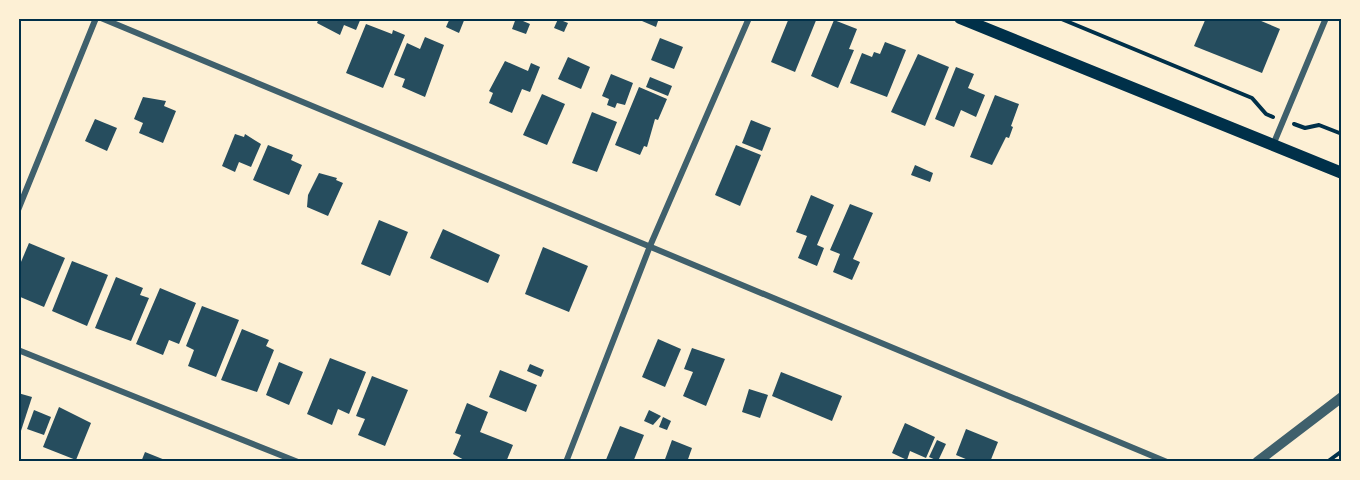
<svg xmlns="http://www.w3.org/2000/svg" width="1360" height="480" viewBox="0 0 1360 480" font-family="'PT Sans Narrow',sans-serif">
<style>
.building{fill:#264d5e}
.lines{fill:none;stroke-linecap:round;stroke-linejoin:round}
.path{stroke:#003049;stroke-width:4}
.minor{stroke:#3f606c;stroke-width:6}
.tertiary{stroke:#3f606c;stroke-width:10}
.secondary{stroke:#003049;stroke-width:12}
.neatline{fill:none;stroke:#003049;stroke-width:2}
</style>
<rect width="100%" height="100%" fill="#fdf0d5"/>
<!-- building -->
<g class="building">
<path d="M319,18H361L356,30L344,25L340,35L317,23Z"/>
<path d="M450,18H465L459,33L446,27Z"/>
<path d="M516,18L530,24L526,34L512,29Z"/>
<path d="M635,18H659L656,27Z"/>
<path d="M789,18H817L795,72L771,62Z"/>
<path d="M1206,18H1254L1280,29L1262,73L1194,46Z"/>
<path d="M558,19L568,23L564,32L554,28Z"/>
<path d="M834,20L857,29L849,49L854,50L838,88L811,76Z"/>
<path d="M366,24L392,34L393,30L405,35L383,88L346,73Z"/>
<path d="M425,37L444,45L425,97L402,87L405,79L394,75L407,43L420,49Z"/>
<path d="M660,38L683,47L674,69L651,60Z"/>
<path d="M885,42L906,50L887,97L850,83L862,53L872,57L874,52L880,54Z"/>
<path d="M918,54L949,67L925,126L891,112Z"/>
<path d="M568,57L590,67L581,89L558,79Z"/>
<path d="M505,61L528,71L531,63L540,67L530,92L522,89L512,113L489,103L493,93L489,91Z"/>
<path d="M956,67L974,74L968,88L985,95L976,117L961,110L954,127L935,119Z"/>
<path d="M611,74L633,83L625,105L617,103L615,108L607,105L609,99L602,96Z"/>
<path d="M650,77L672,86L668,96L646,87Z"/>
<path d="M639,87L667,99L658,120L655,119L647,147L644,146L640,155L615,145Z"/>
<path d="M542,94L565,104L547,145L523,135Z"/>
<path d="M995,95L1019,104L1011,126L1013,127L1009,138L1006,137L992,165L970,157Z"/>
<path d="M143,97L166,101L164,106L176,111L163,143L139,133L143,123L134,119Z"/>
<path d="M592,112L617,122L597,172L572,163Z"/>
<path d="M95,119L117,128L107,151L85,141Z"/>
<path d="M751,120L771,128L762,151L742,143Z"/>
<path d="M235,134L244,137L245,134L261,144L251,167L239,162L235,172L222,166Z"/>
<path d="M268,145L293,155L291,160L302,165L289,195L253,180Z"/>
<path d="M736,145L761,155L740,206L715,195Z"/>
<path d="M915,165L933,173L930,182L911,175Z"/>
<path d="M319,173L337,178L336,180L343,183L328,216L307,207L308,195Z"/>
<path d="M811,195L834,205L817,245L824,248L817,266L798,258L807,236L796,232Z"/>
<path d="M850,204L873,213L853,259L860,262L852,280L833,272L840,254L830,250Z"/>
<path d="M379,220L408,232L390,276L361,264Z"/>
<path d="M443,229L500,255L488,283L430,258Z"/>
<path d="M29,243L65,258L44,307L18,296V269Z"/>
<path d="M543,247L588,266L569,312L525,294Z"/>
<path d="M72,261L108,275L87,326L52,311Z"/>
<path d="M116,277L143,288L140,295L149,298L131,341L95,328Z"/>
<path d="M160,288L196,303L179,344L169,340L163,355L136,344Z"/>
<path d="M202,306L239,320L216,377L188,366L194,350L186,346Z"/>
<path d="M242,329L269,340L266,346L274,350L257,392L221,380Z"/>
<path d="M658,339L681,349L665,387L642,377Z"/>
<path d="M692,348L725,359L706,406L683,396L693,372L684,369Z"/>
<path d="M330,358L366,372L349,414L338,409L332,425L307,414Z"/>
<path d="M279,362L303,372L289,405L266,395Z"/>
<path d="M530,364L544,370L541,377L527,371Z"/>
<path d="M500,370L537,385L526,412L489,397Z"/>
<path d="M781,372L842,396L832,421L772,396Z"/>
<path d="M372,376L408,390L385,446L358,435L365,419L356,416Z"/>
<path d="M749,389L768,395L760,418L742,412Z"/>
<path d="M18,393L32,397L18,440Z"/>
<path d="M467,403L488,412L480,432L513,445L506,462H468L453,454L461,435L455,433Z"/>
<path d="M59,407L91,423L76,460L43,447Z"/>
<path d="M34,410L51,417L44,435L27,429Z"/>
<path d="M649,410L661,416L653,425L644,421Z"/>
<path d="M663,417L671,421L667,430L659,427Z"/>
<path d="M905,423L935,437L926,458L910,451L907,460L892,453Z"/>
<path d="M620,426L644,435L633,462H605Z"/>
<path d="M966,429L998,442L990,462H973L956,455Z"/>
<path d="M672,440L692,448L687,462H664Z"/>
<path d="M937,440L946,444L938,461L929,457Z"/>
<path d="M145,452L170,462H141Z"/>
</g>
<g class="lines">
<!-- path -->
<g class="path">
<path d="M1059,18L1252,98L1266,114L1273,117"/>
<path d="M1294,124L1305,128L1319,125L1342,134"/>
<path d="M1327,462L1342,451"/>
</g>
<!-- minor -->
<g class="minor">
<path d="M101,18L1167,462"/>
<path d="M1273,145L1326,18"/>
<path d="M18,210L96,18"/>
<path d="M18,350L298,462"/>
<path d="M566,462L650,246L749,18"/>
</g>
<!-- tertiary -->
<path class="tertiary" d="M1257,462L1342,397"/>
<!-- secondary -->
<path class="secondary" d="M960,18L1342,173"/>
</g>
<!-- border -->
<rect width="1360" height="480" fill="none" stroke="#fdf0d5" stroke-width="39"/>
<rect x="20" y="20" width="1320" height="440" class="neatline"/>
</svg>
